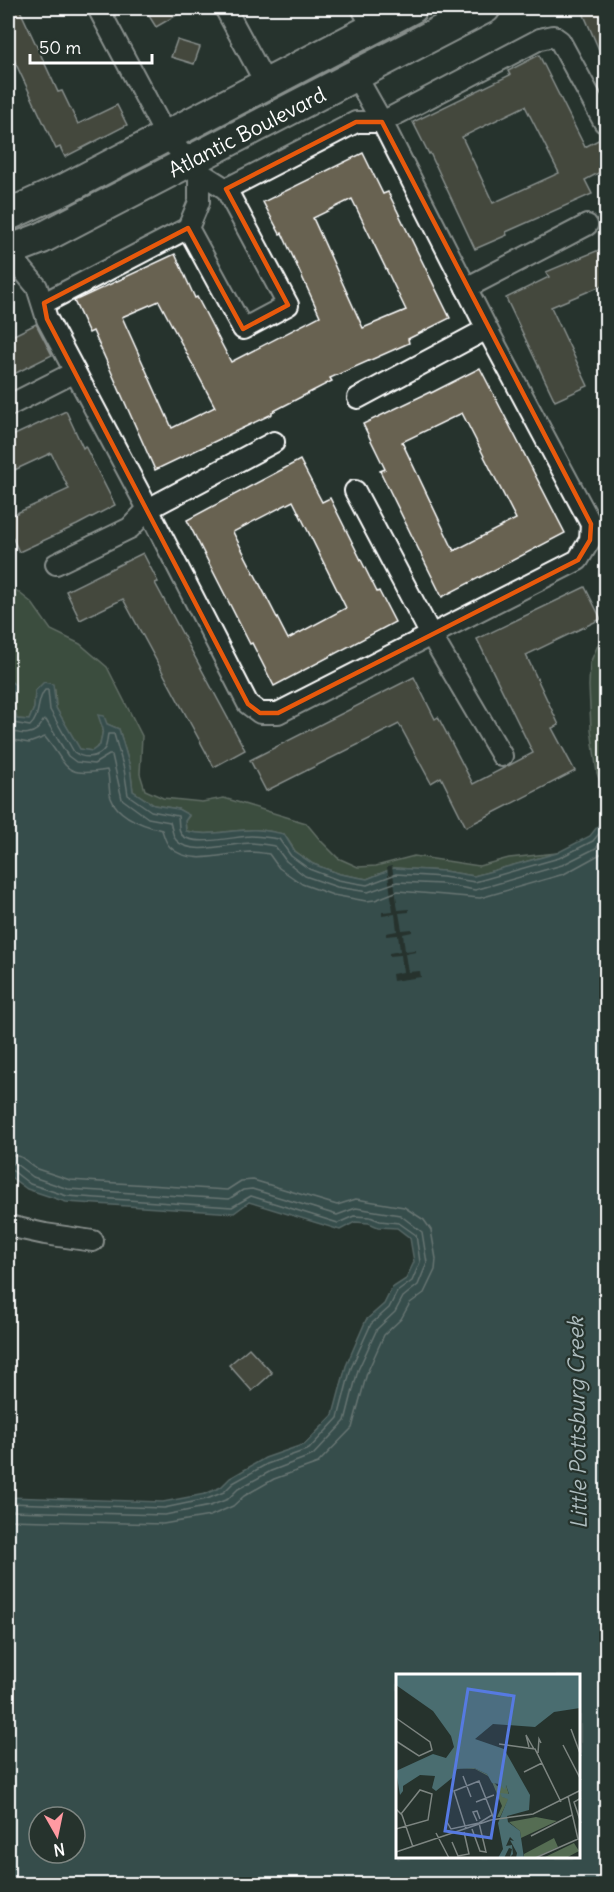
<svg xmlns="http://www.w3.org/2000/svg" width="614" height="1892" viewBox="0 0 614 1892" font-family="Delius,sans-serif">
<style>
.green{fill:#556d53;stroke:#aab6a9;stroke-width:1.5}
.water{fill:#4a6d70;stroke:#92a7a9;stroke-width:1.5;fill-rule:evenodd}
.pier{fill:#26332d}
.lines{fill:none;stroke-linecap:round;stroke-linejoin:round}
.shore{stroke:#b7c5c6;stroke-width:1.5}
.building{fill:#686251;stroke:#fff;stroke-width:1.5;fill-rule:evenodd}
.street-casing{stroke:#fff;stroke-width:24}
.primary-casing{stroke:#fff;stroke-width:34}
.street{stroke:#26332d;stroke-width:20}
.primary{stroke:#26332d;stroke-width:30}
.marked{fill:none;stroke:#e8590c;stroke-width:4.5;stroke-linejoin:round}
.labels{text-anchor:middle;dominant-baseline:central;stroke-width:4.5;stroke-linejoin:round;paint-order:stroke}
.street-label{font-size:21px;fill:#fff;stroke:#26332d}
.water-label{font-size:22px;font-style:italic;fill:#aebdbf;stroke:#26332d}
.inset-road{fill:none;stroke:#7d8581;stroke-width:1.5}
.view{fill:#567ae2;fill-opacity:0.15;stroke:#567ae2;stroke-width:3}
.inset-edge{fill:none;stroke:#fff;stroke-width:3}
</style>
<rect width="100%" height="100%" fill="#26332d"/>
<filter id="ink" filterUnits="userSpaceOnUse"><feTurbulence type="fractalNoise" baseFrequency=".0167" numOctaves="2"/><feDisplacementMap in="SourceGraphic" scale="12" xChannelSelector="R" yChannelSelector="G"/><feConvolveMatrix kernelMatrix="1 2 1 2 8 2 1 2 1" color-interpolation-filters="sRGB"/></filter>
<g filter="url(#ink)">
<!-- green -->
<g class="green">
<path d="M8,584L32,603L51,630L80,644L107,667L142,736L140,774L145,790L163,798L202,802L224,798L306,823L321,841L338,858L358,867L376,866L414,856L479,866L509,858L557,853L474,876L444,871L394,868L367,879L340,874L313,864L295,851L284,834C273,832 261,829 249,830C227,830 208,837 186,831L185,821L189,816L178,809L154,805L133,791L130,767L119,729L107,724L99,716L103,729L100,745L92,751L79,749L56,708L55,690L35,691L34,708L29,720L17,719L13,702L15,685L8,679V644L10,641L8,628Z"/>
<path d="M606,627V799L597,773L591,729L589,686L590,663Z"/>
</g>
<!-- water -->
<path class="water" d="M8,679L15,685L13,702L17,719L29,720L34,708L35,691L44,682L53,684L56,708L80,749L92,751L100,745L103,729L98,715L104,716L107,724L119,729L130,767L133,791L154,805L178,809L189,815L185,821L186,831C208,837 227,830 250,830C261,829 273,832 284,834L295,852L313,864L340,874L367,879L394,868L444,871L474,876L557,853L590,836L606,816V1884H8V1497L163,1502L205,1494L221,1487L230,1478L265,1458L305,1444L333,1415L346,1366L366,1320L384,1304L392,1288L406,1279L414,1262L410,1238L397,1228L378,1227L369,1223L355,1222L340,1230L249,1202L234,1213L66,1202L27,1189L8,1175ZM398,1676H580V1858H398ZM39,1817H75V1853H39Z"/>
<!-- pier -->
<path class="pier" d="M392,866L398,910L409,909V912L399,913L402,930L412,929V932L403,934L405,951L416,950V952L405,954L408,972L420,971L421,977L393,981L392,974L403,972L401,955L389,956V953L400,951L398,935L386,936V933L397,931L395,914L382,916V912L393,911L387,867Z"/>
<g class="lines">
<!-- shore -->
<g class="shore">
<path d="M8,705L13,723L30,726C41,716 36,700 45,690H48L50,710L74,752C83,759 98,759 105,748C107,745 107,738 108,734H114L124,769L128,795L151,811L178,816C179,821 178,830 181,834C191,848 236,836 251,836C260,836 270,838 279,839L291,856L309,869L338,880L367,885L396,874L443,877L475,882L559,858L593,841L606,825"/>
<path d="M8,728C20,737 37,736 43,721L46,720L68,756L76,762L94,764L109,755H112L122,799L148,818L170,822C172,827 172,835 176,840C190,857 232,843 251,843C258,843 267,845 275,846L286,861L305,876L337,887L368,892L397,882L442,884L475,890L562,865L596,848L606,837"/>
<path d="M8,739L29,743L45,737C70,767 61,778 107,770C110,779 108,789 111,798C118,817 145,826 162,830C164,836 165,842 170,847C190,867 226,853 250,852C256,852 263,853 269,854L279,868L302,884L333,895L366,901L375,900L398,891L480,898L564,874L606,851"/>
<path d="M8,1154L21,1157L37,1169L70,1180L227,1190L241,1181L253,1180L337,1205L356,1199L404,1207L424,1220L431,1230L436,1259L435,1270L424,1293L410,1303L401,1319L384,1335L367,1373L352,1428L318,1463L274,1479L244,1496L233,1506L210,1516L163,1524L8,1520"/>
<path d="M8,1163L16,1164L33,1177L68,1189L229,1199L243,1190L252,1189L337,1215L356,1208L400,1215L422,1232L427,1263L418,1285L403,1297L395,1312L377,1329L358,1370L345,1421L313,1455L271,1471L238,1489L228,1499L210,1506L165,1515L8,1511"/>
<path d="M8,1170L13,1171L30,1184L67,1196L232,1207L251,1196L338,1223L354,1216L370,1217L380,1221L399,1223L416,1235L420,1262L412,1281L397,1292L389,1308L371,1324L351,1368L338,1418L309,1449L267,1464L233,1483L224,1492L207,1499L164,1508L8,1503"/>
</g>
</g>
<!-- building -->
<g class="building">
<path d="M8,8H19L58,92L62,91L78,124L117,105L127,125L65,157L60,147L56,149L8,47Z"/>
<path d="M144,8H189L156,27Z"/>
<path d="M581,8H606V66Z"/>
<path d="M177,40L200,47L194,64L171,57Z"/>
<path d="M539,55L585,147L606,136V169L585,180L592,194L506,232L507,235L475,249L430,153L429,154L413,122L510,75L508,71ZM525,106L559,173L493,203L462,137Z"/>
<path d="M363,153L383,194L388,192L450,318L408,339L409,343L330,378L332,381L272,412V414L155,470L93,331L89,333L74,301L175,254L195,298L197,297L231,362L320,316L282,233L280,234L263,202ZM352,199L406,310L363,328L313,218ZM159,301L215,407L172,428L122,317Z"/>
<path d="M606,247V284L551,307L588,386L555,401L506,298L549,277L546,272Z"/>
<path d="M36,324L52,355L8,377V338Z"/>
<path d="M480,368L565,533L442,597L380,471L385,469L363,424L430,392L431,393ZM462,413L516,519L454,551L402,442Z"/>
<path d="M66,411L83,448L85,446L115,505L77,525L19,552L8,528V517L69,489L51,453L8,473V438Z"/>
<path d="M300,460L322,502L330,498L377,592L379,591L395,622L274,686L252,643L250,644L187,520ZM293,501L346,608L288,639L233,532Z"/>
<path d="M143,553L158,582L155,583L245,750L214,767L123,599L80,620L66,591Z"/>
<path d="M585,587L601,619L526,655L559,725L552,728L575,771L466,827L441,777L431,783L399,724L266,791L250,760L414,677L435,719L438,717L473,784L533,753L477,639Z"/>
<path d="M249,1348L272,1373L252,1391L229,1365Z"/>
</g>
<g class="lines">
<defs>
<g id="street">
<path d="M98,8L166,136L197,170"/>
<path d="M225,8L266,84"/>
<path d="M362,8L373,28"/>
<path d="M226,189L356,122H382L540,39L553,36L560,41L604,122"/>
<path d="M8,252L37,287L47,319L148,509L248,704L260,713H278L578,560L590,540L591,524L487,329L382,122L356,76"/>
<path d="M466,288L587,225"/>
<path d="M44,303L188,228L199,202V172L226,189L288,305L243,329L188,228"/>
<path d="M358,398L487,329"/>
<path d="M8,406L75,372"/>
<path d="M355,491L431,635L502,756"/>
<path d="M56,564L130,528L148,509L274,442"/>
<path d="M8,1226L45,1234L93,1241"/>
</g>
<g id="primary">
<path d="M8,215L65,189L412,8"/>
<path d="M8,251L42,238L88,214L485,8"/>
</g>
</defs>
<!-- street casing -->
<use href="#street" class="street-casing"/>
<!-- primary casing -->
<use href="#primary" class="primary-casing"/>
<!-- street -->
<use href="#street" class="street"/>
<!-- primary -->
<use href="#primary" class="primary"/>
</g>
</g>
<!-- marked area -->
<path d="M0 0H614V1892H0ZM356,122H382L591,524L590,540L578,560L278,713H260L248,704L47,319L44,303L188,228L243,329L288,305L226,189Z" fill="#26332d" fill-opacity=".55" fill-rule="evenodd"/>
<path class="marked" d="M356,122H382L591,524L590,540L578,560L278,713H260L248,704L47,319L44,303L188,228L243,329L288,305L226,189Z"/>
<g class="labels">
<!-- street labels -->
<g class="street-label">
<text transform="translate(247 132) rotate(-27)">Atlantic Boulevard</text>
</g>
<!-- water labels -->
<g class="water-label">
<text transform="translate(577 1423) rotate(-91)">Little Pottsburg Creek</text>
</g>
</g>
<!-- overview -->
<g transform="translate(396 1674)">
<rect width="184" height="184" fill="#26332d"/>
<path d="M64,94L70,93L78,94L91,100L101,112L110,111L113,121L107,123L113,124L104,143H101L106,132L94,103L79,95ZM140,143L161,147L125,164L124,157L113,148ZM158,164L162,173L138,184H128V180ZM178,169L183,177L170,184H147Z" fill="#556d53"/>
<path d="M0,0H184V34L158,38L139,53L97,50L79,65L108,75L134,121L133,136L111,142L112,148L124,157L128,184H120L121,179L114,166L118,167L114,163L110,172L116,171L117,180L114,183L116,175L113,174L108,184H102L107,175L102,149L112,125L106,123L104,119L113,120L110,111L109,116L104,111L102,117L103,110L96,109L91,100L78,94L61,95L56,104L40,117L36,114L39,102L24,101L7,112V117L4,121L0,97L37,80L50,84L58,73L55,62L37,37L0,11Z" fill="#4a6d70"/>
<path class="inset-road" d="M0,44L34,68L36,76L23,82L0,67M175,55L185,82M103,70L139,75L165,128M167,71L185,106M133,73L130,61L138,75M142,79L143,65L145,69M128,98L146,89M67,102L75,123M185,124L178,128L185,149M80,128L98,121M0,135L6,141L17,173M81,147L77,138L81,137L84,145M51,148L55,155L83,149L96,141M0,155L32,146L36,120L24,116L5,140M70,155L58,117L83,107L98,145M76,155L84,177L90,178L83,149M40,159L53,184M135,162L176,141M56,168L62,182L73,180L68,158M0,178L95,146L137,140L185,116M139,184L182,165L172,122"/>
<path class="view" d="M72,15L118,22L95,164L49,157Z"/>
<rect width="184" height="184" class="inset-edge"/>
</g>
<!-- margin -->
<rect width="614" height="1892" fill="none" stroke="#26332d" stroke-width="30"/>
<rect x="15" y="15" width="584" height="1862" fill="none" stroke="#fff" stroke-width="2" filter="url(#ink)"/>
<!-- north arrow -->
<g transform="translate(57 1835) rotate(171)"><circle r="28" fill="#26332d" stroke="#7d8581" stroke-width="1.5"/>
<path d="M0-4.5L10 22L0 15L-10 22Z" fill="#ff9aa2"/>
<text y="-9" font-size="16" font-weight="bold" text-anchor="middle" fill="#ffffff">N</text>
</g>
<!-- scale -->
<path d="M30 54v9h122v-9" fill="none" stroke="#ffffff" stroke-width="3"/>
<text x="39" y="54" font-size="18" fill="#ffffff" stroke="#26332d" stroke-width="4.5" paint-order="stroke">50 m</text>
</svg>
